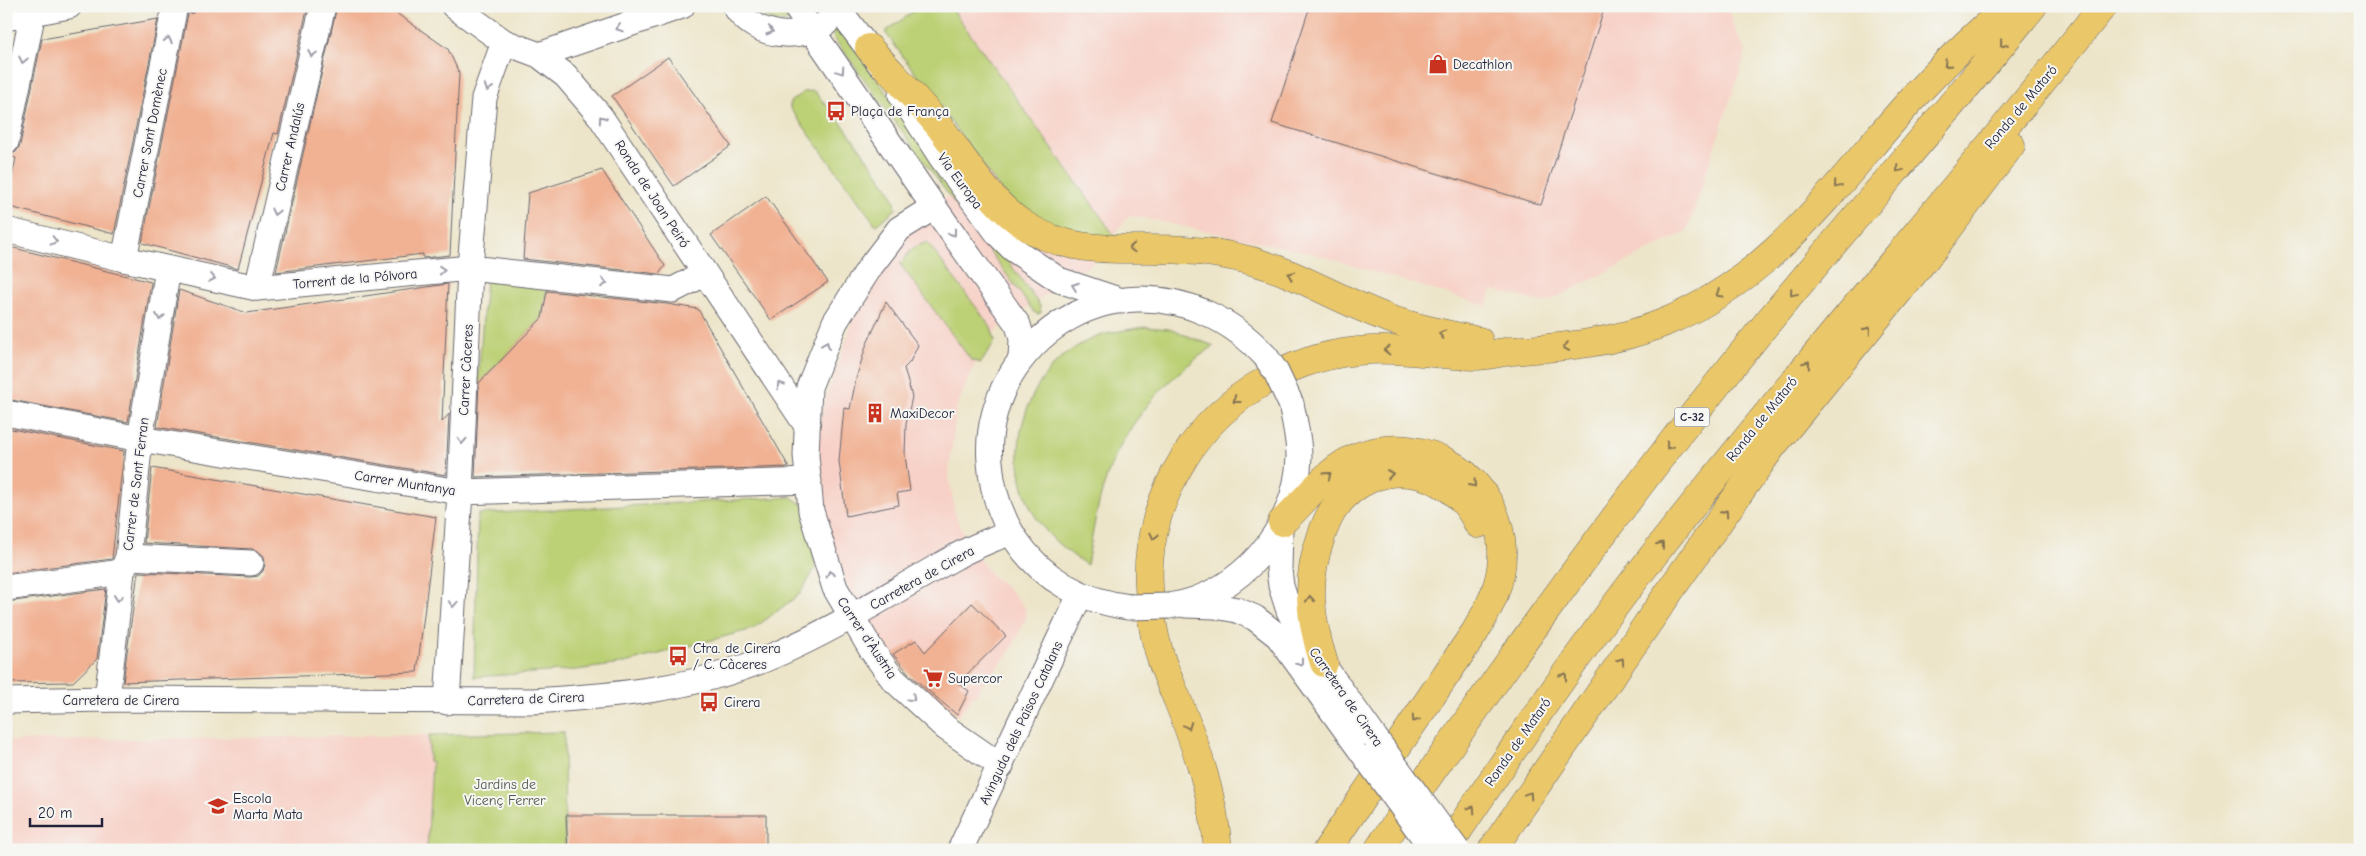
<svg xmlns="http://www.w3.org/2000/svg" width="2366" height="856" viewBox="0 0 2366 856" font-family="'Comic Neue',sans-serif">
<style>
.built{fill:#f7d1c7}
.green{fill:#bcd074;stroke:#6f7958}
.building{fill:#f1b193}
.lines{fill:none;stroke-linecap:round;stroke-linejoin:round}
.minor-casing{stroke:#69666d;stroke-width:27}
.highway-casing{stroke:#69666d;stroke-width:29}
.minor{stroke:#fff;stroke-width:25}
.highway{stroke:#eac769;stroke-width:28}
.minor-bridge-casing{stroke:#69666d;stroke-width:27;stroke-linecap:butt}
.minor-bridge{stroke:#fff;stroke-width:25}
.oneway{stroke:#9c9ca7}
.oneway2{stroke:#867452}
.labels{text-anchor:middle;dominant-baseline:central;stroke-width:4;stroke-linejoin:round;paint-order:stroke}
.shield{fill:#f6f6f2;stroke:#626272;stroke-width:1}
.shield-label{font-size:12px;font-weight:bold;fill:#22223b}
.poi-label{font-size:14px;fill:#22223b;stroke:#f6f6f2;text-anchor:start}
.street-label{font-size:14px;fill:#22223b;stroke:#f6f6f2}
.park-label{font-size:14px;fill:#50564c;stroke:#f6f6f2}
</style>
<rect width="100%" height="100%" fill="#f6f6f2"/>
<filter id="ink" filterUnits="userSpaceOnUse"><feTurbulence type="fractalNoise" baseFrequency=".02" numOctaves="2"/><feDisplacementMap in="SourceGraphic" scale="10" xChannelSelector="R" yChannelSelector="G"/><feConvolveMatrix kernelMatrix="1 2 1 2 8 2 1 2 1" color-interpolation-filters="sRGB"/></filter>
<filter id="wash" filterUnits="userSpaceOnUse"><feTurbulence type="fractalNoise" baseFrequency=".0096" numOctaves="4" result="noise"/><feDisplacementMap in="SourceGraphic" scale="20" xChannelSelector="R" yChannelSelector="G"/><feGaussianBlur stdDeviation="1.12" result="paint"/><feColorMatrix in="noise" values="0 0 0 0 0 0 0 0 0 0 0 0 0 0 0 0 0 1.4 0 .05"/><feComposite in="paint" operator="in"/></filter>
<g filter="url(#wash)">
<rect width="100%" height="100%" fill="#ede5c9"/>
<!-- built -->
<g class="built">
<path d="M918,6H1728L1733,25L1746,52L1687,231L1545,303L1492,290L1487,306L1311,253L1129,215L1094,262L1032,304L994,332L971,372L956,409L949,474L955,514L970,547L991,575L1006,586L1025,608L1026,619L1011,650L958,716L912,678L865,620L848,589L831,543L815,457L821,412L852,323L899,229L1012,152Z"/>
<path d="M429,735V761L432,762L427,850H6V741Z"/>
</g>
<!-- green -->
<g class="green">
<path d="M751,6H781L790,20C780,27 759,15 751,6Z"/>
<path d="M921,6H950L1119,242L1051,231L1005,196L885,32Z"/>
<path d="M835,28H839L937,161L1040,306L1041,313L1037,314L1034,312L834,38L832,31Z"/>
<path d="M814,91L843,125L890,190L895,202L896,209L876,225L790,108V102L803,92Z"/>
<path d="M927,242L991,327L995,341L981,363L971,360L900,264L913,248Z"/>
<path d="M486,277L548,282L542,318L478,384Z"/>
<path d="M1146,327L1169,329L1214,346C1165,378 1123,426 1105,482C1096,509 1092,537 1087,565C1072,555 1058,545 1046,531C996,473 1018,374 1087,341C1106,332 1125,330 1146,327Z"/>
<path d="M791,497L805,506L816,567L800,594L753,629L621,664L576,670L474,677L478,514Z"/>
<path d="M564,732L565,850H427L432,762L429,761V735Z"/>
</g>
<g id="blocks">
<!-- building -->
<g class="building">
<path d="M195,6H308L278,134L274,133L238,269L142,243L188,14L193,13Z"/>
<path d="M337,6H386L448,49L459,73L450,255L423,258V254L276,272Z"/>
<path d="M1310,6H1605L1541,205L1272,123Z"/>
<path d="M158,19L114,234L6,206L16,158L6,156L16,152L20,145L42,39Z"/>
<path d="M668,57L731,146L674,186L612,96Z"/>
<path d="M602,170L665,266L659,274L523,259L528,193Z"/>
<path d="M766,196L828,282L771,320L711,235Z"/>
<path d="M6,246L151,282L128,422L6,399Z"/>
<path d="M448,284L442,422L449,414L446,475L157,427L179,290L247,313Z"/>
<path d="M547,291L667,304L698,309L789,467L475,477L479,383L542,318Z"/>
<path d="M886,302L918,345L910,362L904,368L912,397L906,424L905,455L910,491L897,493L899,505L846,516L839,461L844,408L850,409L856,379L866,346Z"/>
<path d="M6,428L124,451L112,559L6,573Z"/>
<path d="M152,468L436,517L417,672L123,682L138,572L250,577L258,576L263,571L265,564L264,556L258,551L252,549L144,543Z"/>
<path d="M106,589L97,659L73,682L6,683V602Z"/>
<path d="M972,603L1006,636L958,683L969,691L957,715L910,675L893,654L916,640L925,652Z"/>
<path d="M566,815H766V850H568Z"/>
</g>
</g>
</g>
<g filter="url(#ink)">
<use href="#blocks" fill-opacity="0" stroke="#69666d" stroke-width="1"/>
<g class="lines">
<defs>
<g id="minor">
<path d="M454,6L504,42L539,55L566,76L600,116L807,426"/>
<path d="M735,6C753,37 798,42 826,23"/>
<path d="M795,6L934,207L1018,325L1022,339L1021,359"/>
<path d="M836,6L880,64"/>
<path d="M6,18L69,6"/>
<path d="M539,55L682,6"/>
<path d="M901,95L941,157L999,235L1013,249L1059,280L1122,301"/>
<path d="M6,142L33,12"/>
<path d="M934,207L899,229L870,267L835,322L809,387L806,455L811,511L835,588L871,649L893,679L946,728L1001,766"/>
<path d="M6,230L124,259L257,288L470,268L673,290L704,274"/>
<path d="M124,259L175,6"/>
<path d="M257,288L323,6"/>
<path d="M6,413L140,439L460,492L809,481"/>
<path d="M1280,527L1279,570L1281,586L1289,611L1302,635L1375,738"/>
<path d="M128,557L251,563"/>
<path d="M6,588L122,572"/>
<path d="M1186,605L1215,606L1237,610L1255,618L1278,636L1367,759"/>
<path d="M1169,606C1240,596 1297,529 1299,457C1299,439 1295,422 1291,404"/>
<path d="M1129,607C1083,601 1042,579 1016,540C1000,516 992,490 990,462C987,429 997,395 1015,368C1077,278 1195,278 1266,357"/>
<path d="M107,699L122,572L128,557L140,439L168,269"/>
<path d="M6,701L107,699L533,701C616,696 698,689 775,655C838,628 895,590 955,557C972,547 992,540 1010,532"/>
<path d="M447,702L460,492L470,268L484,98L504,42"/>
<path d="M960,850L1080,595"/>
</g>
<g id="highway">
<path d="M869,48C893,75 918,100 940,127C966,161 989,203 1026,226C1076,258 1129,246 1184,250C1221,252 1260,261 1294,276C1325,290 1355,306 1387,318C1417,329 1448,334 1479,341"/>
<path d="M1282,522C1307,500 1326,469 1359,456C1426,431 1500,478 1502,551C1503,581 1490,607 1475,632L1327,850"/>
<path d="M1324,663C1310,620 1305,581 1321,537C1324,528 1328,518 1333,510C1372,453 1450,464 1478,524"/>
<path d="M1218,850C1214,797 1197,749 1178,701C1171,684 1162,666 1158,648C1152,629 1150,606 1149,586C1146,542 1161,495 1184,458C1223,395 1296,353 1371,350C1407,348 1442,356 1477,356C1488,356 1500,352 1512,351C1564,347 1614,343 1663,323C1775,277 1834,186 1912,99C1941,66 1975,35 2008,6"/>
<path d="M1378,850C1428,775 1480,703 1532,630C1604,531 1676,434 1754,339C1845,227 1942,119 2033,6"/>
<path d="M1445,850C1515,746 1585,642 1663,543C1806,361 1959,187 2103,6"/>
<path d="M1492,850L1674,585L1771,448L1934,248L2011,145"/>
</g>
</defs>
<!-- minor casing -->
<use href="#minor" class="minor-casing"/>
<!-- highway casing -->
<use href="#highway" class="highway-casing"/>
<!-- minor -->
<use href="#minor" class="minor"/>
<!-- highway -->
<use href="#highway" class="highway"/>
<defs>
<g id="minor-bridge">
<path d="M1266,357L1276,372L1291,404"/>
<path d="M1129,607L1169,606"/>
<path d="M1375,738L1457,850"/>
<path d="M1367,759L1433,850"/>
</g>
</defs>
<!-- minor-bridge casing -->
<use href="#minor-bridge" class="minor-bridge-casing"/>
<!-- minor-bridge -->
<use href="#minor-bridge" class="minor-bridge"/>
</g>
<!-- one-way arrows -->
<defs><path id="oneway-chevron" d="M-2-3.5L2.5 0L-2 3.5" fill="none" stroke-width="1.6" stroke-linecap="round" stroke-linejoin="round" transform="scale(1.25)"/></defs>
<g class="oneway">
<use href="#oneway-chevron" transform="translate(619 28) rotate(161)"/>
<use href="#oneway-chevron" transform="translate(770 31) rotate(17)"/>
<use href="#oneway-chevron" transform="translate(168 40) rotate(-79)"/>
<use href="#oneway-chevron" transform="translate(312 54) rotate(103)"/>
<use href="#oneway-chevron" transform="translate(23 60) rotate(102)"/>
<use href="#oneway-chevron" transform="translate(841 71) rotate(56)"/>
<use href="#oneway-chevron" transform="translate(488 88) rotate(110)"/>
<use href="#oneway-chevron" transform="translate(602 119) rotate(-125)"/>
<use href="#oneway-chevron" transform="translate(275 212) rotate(103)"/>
<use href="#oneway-chevron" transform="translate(953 233) rotate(54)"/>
<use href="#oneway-chevron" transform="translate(54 241) rotate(14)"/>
<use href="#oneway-chevron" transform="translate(442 270) rotate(-5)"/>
<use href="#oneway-chevron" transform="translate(212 278) rotate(12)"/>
<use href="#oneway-chevron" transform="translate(604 283) rotate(6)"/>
<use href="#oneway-chevron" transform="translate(1075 286) rotate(-160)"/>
<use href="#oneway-chevron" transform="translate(160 317) rotate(99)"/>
<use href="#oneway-chevron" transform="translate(826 345) rotate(-68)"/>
<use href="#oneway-chevron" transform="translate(780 385) rotate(-124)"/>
<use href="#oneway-chevron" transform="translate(462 441) rotate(93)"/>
<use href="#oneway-chevron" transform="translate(830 574) rotate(-107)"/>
<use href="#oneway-chevron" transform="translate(118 598) rotate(97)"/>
<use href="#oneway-chevron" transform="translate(453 604) rotate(94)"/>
<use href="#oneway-chevron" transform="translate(1300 663) rotate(54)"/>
<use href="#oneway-chevron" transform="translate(912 698) rotate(44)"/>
</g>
<g class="oneway2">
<use href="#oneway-chevron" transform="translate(2003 44) rotate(129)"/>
<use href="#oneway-chevron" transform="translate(1947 64) rotate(136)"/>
<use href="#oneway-chevron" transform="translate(1899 169) rotate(130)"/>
<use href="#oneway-chevron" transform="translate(1837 185) rotate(130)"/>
<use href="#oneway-chevron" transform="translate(1132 248) rotate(178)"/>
<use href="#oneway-chevron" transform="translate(1291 275) rotate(-157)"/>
<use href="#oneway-chevron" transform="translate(1793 293) rotate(130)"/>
<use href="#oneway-chevron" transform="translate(1719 294) rotate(148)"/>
<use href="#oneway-chevron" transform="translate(1868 330) rotate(-51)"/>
<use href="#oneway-chevron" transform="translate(1442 334) rotate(-167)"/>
<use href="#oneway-chevron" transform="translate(1566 347) rotate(172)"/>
<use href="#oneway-chevron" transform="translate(1387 350) rotate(-179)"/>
<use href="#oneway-chevron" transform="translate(1807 364) rotate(-51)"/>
<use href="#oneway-chevron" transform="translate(1236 400) rotate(142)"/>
<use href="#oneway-chevron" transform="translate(1669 446) rotate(127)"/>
<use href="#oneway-chevron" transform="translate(1390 474) rotate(-8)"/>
<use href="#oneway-chevron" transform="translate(1328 475) rotate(-40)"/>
<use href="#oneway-chevron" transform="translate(1473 484) rotate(48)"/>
<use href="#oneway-chevron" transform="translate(1725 513) rotate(-55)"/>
<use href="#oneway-chevron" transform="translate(1154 536) rotate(102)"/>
<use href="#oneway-chevron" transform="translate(1661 545) rotate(-52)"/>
<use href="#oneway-chevron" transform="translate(1310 599) rotate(-93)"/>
<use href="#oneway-chevron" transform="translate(1621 661) rotate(-55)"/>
<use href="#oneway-chevron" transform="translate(1564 676) rotate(-54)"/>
<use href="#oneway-chevron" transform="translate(1415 719) rotate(125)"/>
<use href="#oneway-chevron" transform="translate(1188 726) rotate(69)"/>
<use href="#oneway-chevron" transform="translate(1529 795) rotate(-56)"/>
<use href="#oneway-chevron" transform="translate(1472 809) rotate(-56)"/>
</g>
</g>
<!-- icons -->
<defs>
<symbol id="shop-bare" viewBox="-9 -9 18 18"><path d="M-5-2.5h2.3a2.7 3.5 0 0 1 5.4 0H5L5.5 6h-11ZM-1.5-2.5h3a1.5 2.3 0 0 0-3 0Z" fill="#c8321e" stroke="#f6f6f2" stroke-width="2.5" paint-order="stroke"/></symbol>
<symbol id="bus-bare" viewBox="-9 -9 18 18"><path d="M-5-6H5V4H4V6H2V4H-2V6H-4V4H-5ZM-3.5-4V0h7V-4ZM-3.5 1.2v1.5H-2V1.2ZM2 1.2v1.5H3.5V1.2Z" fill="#c8321e" stroke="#f6f6f2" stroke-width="2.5" paint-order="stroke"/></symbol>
<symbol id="building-bare" viewBox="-9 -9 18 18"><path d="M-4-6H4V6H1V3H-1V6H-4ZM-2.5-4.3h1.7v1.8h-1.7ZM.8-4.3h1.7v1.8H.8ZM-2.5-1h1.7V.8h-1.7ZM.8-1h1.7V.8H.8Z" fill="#c8321e" stroke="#f6f6f2" stroke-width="2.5" paint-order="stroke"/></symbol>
<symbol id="supermarket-bare" viewBox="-9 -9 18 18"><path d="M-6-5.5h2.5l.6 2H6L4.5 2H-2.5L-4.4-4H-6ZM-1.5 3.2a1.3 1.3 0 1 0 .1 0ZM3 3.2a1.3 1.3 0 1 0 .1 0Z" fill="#c8321e" stroke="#f6f6f2" stroke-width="2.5" paint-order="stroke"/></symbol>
<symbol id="school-bare" viewBox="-9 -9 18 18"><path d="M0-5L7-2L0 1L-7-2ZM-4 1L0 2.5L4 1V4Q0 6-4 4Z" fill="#c8321e" stroke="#f6f6f2" stroke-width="2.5" paint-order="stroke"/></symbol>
</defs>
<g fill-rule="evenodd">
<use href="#shop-bare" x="1424" y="50" width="28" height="28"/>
<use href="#bus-bare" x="822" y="97" width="28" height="28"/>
<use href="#building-bare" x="861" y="399" width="28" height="28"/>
<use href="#bus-bare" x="664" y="642" width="28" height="28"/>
<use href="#supermarket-bare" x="919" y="664" width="28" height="28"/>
<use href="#bus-bare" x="695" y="688" width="28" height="28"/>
<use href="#school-bare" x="204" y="792" width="28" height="28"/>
</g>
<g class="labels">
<!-- shield labels -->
<rect class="shield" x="1674.5" y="407.5" width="35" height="19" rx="4"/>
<g class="shield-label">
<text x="1692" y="417">C-32</text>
</g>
<!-- poi labels -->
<g class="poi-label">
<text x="1453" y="64">Decathlon</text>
<text x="851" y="111">Plaça de França</text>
<text x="890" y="413">MaxiDecor</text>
<text x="693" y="648">Ctra. de Cirera<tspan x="693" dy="16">/ C. Càceres</tspan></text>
<text x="948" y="678">Supercor</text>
<text x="724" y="702">Cirera</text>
<text x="233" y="798">Escola<tspan x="233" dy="16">Marta Mata</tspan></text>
</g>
<!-- street labels -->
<g class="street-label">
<text transform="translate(2021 107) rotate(-50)">Ronda de Mataró</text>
<text transform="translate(150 133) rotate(-79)">Carrer Sant Domènec</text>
<text transform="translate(290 147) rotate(-77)">Carrer Andalús</text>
<text transform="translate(960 181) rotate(54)">Via Europa</text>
<text transform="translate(652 194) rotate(57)">Ronda de Joan Peiró</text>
<text transform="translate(355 279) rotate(-5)">Torrent de la Pólvora</text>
<text transform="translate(466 370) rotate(-87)">Carrer Càceres</text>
<text transform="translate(1762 419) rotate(-51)">Ronda de Mataró</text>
<text transform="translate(405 483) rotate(9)">Carrer Muntanya</text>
<text transform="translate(136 484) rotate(-83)">Carrer de Sant Ferran</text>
<text transform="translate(922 578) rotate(-29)">Carretera de Cirera</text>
<text transform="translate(867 638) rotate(56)">Carrer d'Àustria</text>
<text transform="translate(1346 697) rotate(55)">Carretera de Cirera</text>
<text transform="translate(526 699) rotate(-2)">Carretera de Cirera</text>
<text x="121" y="700">Carretera de Cirera</text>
<text transform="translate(1021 723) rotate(-65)">Avinguda dels Països Catalans</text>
<text transform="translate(1518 742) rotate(-55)">Ronda de Mataró</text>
</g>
<!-- park labels -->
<g class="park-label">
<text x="505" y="784">Jardins de<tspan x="505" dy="16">Vicenç Ferrer</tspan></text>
</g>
</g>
<!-- margin -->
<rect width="2366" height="856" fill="none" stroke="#f6f6f2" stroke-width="25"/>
<!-- scale -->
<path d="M30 818v8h72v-8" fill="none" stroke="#22223b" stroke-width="2.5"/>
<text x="38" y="818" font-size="15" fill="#22223b" stroke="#f6f6f2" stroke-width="4" paint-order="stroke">20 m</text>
</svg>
